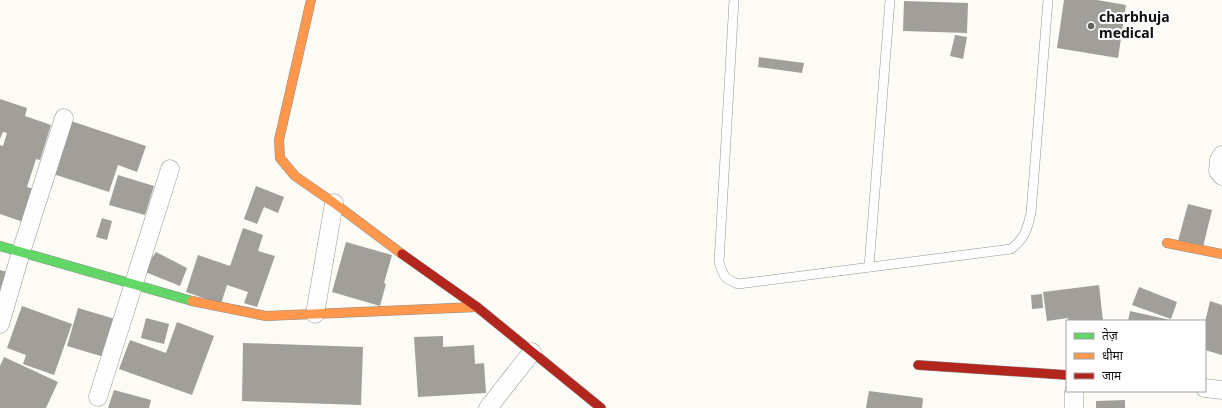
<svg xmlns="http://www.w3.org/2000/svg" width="1222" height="408" viewBox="0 0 1222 408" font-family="Georgia,'Noto Sans Devanagari',serif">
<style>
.building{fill:#a09f9a}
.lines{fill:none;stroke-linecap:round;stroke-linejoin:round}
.lane-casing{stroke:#969693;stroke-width:10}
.street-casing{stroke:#969693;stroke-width:19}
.fast-casing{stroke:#8d8c8a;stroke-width:10}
.slow-casing{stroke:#8d8c8a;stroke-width:10}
.jam-casing{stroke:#8d8c8a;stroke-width:10}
.lane{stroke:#fffefe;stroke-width:9}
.street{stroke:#fffefe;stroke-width:18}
.fast{stroke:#63d668;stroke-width:9}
.slow{stroke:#ff974d;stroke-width:9}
.jam{stroke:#b3261e;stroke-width:9}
.poi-dot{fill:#636260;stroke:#fff;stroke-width:1.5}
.labels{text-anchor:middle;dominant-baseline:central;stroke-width:4;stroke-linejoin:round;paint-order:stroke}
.poi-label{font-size:14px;font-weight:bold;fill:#101010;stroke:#fff;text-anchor:start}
</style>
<rect width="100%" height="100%" fill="#fcfbf5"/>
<!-- building -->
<g class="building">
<path d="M1064,0H1097L1126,5L1118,58L1057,48Z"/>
<path d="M904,1L968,3L967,33L903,31Z"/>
<path d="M955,35L967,37L963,59L950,56Z"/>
<path d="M759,57L804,63L802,73L758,67Z"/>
<path d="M0,99L27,108L25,116L51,125L40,160L36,159L27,187L34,189L23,222L0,214V145L3,146L7,133L3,132L0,139Z"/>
<path d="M68,120L146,146L137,172L118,165L109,192L50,173Z"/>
<path d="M118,175L154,186L145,215L109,205Z"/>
<path d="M256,186L284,197L278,213L264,207L257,224L244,219Z"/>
<path d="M1188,204L1212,210L1203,247L1178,241Z"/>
<path d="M102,218L112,221L107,240L96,237Z"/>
<path d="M243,228L263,235L258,251L275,256L257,307L244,303L248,292L227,285L221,304L186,292L198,255L230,266Z"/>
<path d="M346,242L392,255L384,283L386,284L380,306L332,292Z"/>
<path d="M156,252L187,268L180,286L143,271Z"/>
<path d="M0,270L7,272L0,298Z"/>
<path d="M1099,285L1103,321H1068V318L1047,321L1043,292Z"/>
<path d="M1139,287L1177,302L1171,319L1132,305Z"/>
<path d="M1042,294L1043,308L1032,309L1031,295Z"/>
<path d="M1210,301L1222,305V355L1205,350V322Z"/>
<path d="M22,306L72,324L54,375L23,364L26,355L7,348Z"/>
<path d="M78,308L115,319L104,357L67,346Z"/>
<path d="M1130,311L1170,320V321H1128Z"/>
<path d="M146,318L169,324L164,344L141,338Z"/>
<path d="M177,322L214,336L192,395L119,369L130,340L166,353Z"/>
<path d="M443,336V347L474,345L475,364L484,363L486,393L418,397L414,337Z"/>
<path d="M243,343L363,347L361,405L242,401Z"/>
<path d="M4,357L58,382L46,408H0V366Z"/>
<path d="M114,390L151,400L149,408H108Z"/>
<path d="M869,391L923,398L922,408H866Z"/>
<path d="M1125,400V408H1096V401Z"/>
</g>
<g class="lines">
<defs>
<g id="lane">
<path d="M734,0L719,262C723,276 725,279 738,284L1011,249C1025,238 1027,230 1031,213L1048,0"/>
<path d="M869,267L890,0"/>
</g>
<g id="street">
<path d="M1222,155L1219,160L1218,171L1222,176"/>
<path d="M315,314L334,203"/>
<path d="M0,324L21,252L64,118"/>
<path d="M1205,388L1222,390"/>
<path d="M98,397L170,169"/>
<path d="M488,408L532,352"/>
<path d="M1074,408V391"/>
</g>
<path id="fast" d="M0,246L192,301"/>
<g id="slow">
<path d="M311,0L279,140L280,158L295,176L334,203L402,254"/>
<path d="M1167,243L1222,254"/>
<path d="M192,301L266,316L477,307"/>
</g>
<g id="jam">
<path d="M402,254L477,307L601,408"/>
<path d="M918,365L1067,375"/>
</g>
</defs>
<!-- lane casing -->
<use href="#lane" class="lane-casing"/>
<!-- street casing -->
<use href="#street" class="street-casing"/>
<!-- fast casing -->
<use href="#fast" class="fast-casing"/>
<!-- slow casing -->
<use href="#slow" class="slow-casing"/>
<!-- jam casing -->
<use href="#jam" class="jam-casing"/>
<!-- lane -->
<use href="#lane" class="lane"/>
<!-- street -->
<use href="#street" class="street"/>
<!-- fast -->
<use href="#fast" class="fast"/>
<!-- slow -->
<use href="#slow" class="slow"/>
<!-- jam -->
<use href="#jam" class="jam"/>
</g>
<!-- markers -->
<circle class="poi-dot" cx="1091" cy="26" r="4"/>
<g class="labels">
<!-- poi labels -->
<g class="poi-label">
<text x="1099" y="18">charbhuja<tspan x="1099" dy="16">medical</tspan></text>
</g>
</g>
<!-- legend -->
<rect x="1066" y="320" width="140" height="72" fill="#ffffff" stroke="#9f9f9f"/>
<rect x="1074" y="333" width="20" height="6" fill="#63d668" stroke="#9f9f9f"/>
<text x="1102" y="340" font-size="12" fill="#101010">तेज़</text>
<rect x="1074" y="353" width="20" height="6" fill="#ff974d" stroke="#9f9f9f"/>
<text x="1102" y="360" font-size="12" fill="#101010">धीमा</text>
<rect x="1074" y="373" width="20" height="6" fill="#b3261e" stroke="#9f9f9f"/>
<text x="1102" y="380" font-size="12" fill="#101010">जाम</text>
</svg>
